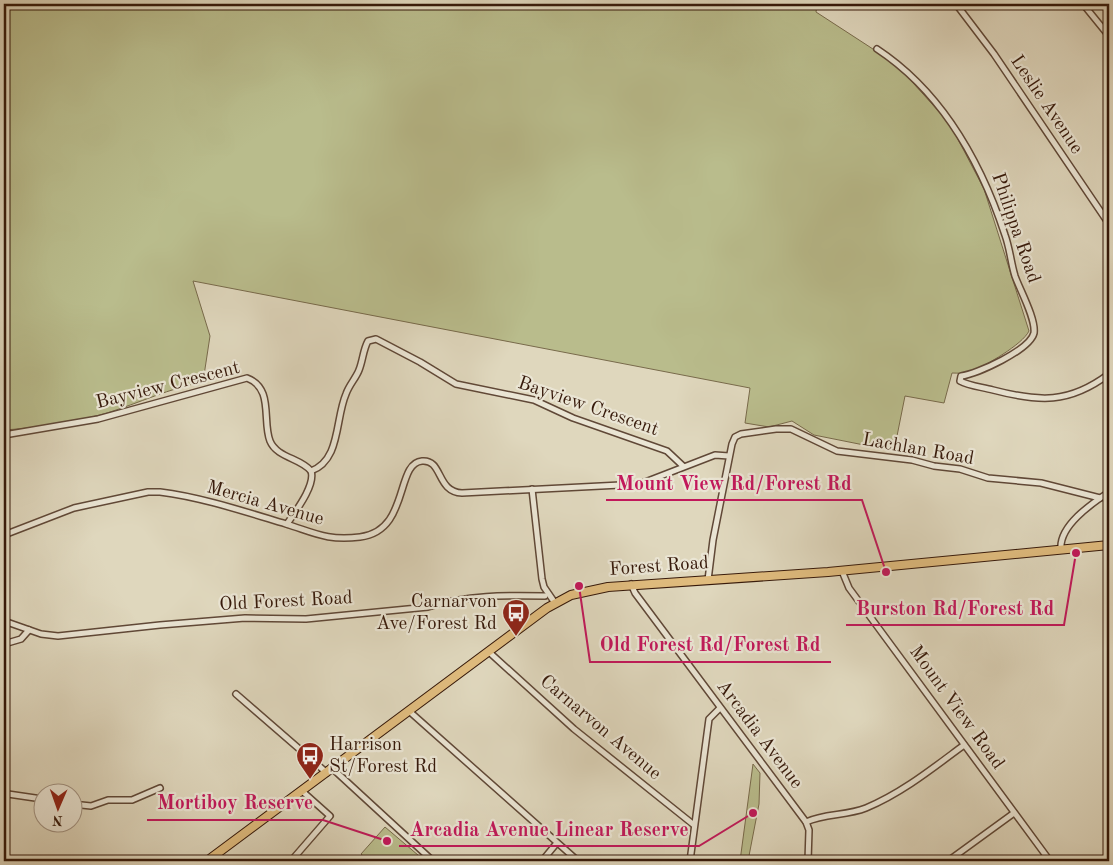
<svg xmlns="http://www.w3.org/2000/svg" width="1113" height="865" viewBox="0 0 1113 865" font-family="'Old Standard TT',serif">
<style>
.green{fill:#b9bc8c;stroke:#786a4b}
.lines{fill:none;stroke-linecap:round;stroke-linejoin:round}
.minor-casing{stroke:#604837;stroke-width:8}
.primary-casing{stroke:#36190a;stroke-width:10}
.minor{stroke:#eae5d4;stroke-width:5}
.primary{stroke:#e0bc7e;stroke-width:8}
.labels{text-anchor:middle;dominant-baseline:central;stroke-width:4.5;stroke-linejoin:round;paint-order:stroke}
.street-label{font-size:19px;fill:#36190a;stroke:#eae5d4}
.poi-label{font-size:19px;fill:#36190a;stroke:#eae5d4;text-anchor:end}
.leader{fill:none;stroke:#c2185b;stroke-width:2}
.callout-dot{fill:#c2185b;stroke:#eae5d4;stroke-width:2}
.callout-label{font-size:20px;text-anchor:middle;font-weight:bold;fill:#c2185b;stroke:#eae5d4;stroke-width:4.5;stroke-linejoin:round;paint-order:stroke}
</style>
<rect width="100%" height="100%" fill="#dfd7bd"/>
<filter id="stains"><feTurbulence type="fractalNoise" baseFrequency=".004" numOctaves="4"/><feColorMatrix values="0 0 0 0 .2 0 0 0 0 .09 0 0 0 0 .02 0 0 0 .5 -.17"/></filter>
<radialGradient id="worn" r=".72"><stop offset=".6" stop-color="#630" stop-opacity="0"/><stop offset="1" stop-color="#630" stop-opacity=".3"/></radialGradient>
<!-- green -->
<g class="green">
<path d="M4,4H817L816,12L896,64L950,124L984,189L1029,331C1022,345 986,365 971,372C966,374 958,373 952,373L944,403L905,396L894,451L814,435L792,421L769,427L745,423L750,388L193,281L210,336L203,382C170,388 139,403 107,413C75,422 37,428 4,430Z"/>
<path d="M753,764L760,773L759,804L748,861H740Z"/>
<path d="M385,827L425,861H369L361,854Z"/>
</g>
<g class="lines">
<defs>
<g id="minor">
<path d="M956,4L994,54L1109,224"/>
<path d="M1083,4L1109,36"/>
<path d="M877,49C942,92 981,162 1005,235C1010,249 1011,263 1015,276C1020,290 1036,319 1034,333C1030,350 977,374 961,376L960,381C969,386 982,387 993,390C1039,402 1069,404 1109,374"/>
<path d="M4,435L98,419L247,378C274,388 262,421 270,441C277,458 301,458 311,471C341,460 335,419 346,394C349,385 356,378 359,370C363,360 363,350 368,341L376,339L420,362L456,384L534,400L573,418L667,451L683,466"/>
<path d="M532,489L542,579L544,587L555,603"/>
<path d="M287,524C295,512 316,485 311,471"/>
<path d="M4,535L74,508L148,492H160C201,497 246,512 286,524C315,533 327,541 360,537C410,531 395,463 422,461C443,459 436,492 462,493L640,484L715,455L729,456"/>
<path d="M1061,549C1059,526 1091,504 1109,492"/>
<path d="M842,571L849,588L1050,861"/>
<path d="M708,580L713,540L732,444L735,437L741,434L776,429H791L837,451L912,460L934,466L960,469L988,478L1041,483L1100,498"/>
<path d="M631,584L635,593L806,822L809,830L808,861"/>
<path d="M4,621L41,634L58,636L160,625L245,618L306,619L428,607C467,595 505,595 545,596"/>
<path d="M4,644L21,639L29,630"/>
<path d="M489,652L574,729L694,825"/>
<path d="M236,694L327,773"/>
<path d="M409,711L578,861"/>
<path d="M333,769L433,861"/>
<path d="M4,796L8,794L42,799"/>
<path d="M72,804L91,806L108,800H132L160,788"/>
<path d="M806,822C825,813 846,816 866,808C902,793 933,768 964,745"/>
<path d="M291,861L330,816L302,791"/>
<path d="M542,861L556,844"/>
<path d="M690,861L709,719L720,708"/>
<path d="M948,861L1014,813"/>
</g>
<path id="primary" d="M207,861L547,608L571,595L608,587L828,572L1109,545"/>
</defs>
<!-- minor casing -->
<use href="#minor" class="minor-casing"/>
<!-- primary casing -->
<use href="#primary" class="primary-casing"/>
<!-- minor -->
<use href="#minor" class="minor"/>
<!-- primary -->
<use href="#primary" class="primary"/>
</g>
<!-- icons -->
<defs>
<symbol id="bus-pin" viewBox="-11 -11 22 30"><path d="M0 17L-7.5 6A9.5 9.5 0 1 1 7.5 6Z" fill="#8f2418" stroke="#eae5d4"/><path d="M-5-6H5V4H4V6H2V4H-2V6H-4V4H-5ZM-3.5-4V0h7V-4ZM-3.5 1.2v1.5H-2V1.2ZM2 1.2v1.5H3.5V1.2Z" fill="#fff"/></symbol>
</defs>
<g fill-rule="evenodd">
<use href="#bus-pin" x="500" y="597" width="32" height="43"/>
<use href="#bus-pin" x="294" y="740" width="32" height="43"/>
</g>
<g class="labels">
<!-- street labels -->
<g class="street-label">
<text transform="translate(1046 105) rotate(56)">Leslie Avenue</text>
<text transform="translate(1015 228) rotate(71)">Philippa Road</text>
<text transform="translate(168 386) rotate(-14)">Bayview Crescent</text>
<text transform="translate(588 407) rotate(19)">Bayview Crescent</text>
<text transform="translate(918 450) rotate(10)">Lachlan Road</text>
<text transform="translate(265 504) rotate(16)">Mercia Avenue</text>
<text transform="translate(659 567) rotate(-4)">Forest Road</text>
<text transform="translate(286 602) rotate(-3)">Old Forest Road</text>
<text transform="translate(956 708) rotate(54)">Mount View Road</text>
<text transform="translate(600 728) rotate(40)">Carnarvon Avenue</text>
<text transform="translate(759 735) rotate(53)">Arcadia Avenue</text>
</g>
<!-- poi labels -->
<g class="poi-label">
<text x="497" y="602">Carnarvon<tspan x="497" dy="22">Ave/Forest Rd</tspan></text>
<text x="329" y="745" text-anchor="start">Harrison<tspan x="329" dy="22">St/Forest Rd</tspan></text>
</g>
</g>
<!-- callouts -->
<path class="leader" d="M886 572L862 500H606M1076 553L1064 625H846M579 586L590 662H831M387 841L323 820H147M753 813L699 846H399"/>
<g class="callout-dot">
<circle cx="886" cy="572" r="5"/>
<circle cx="1076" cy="553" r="5"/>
<circle cx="579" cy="586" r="5"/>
<circle cx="387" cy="841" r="5"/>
<circle cx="753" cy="813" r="5"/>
</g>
<g class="callout-label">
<text x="734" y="490">Mount View Rd/Forest Rd</text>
<text x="955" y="615">Burston Rd/Forest Rd</text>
<text x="710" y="651">Old Forest Rd/Forest Rd</text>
<text x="235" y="809">Mortiboy Reserve</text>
<text x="549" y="836">Arcadia Avenue Linear Reserve</text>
</g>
<!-- margin -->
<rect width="1113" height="865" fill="none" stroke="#dfd7bd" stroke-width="20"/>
<rect x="5" y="5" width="1103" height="855" fill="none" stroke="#36190a" stroke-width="2.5"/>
<rect x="10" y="10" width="1093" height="845" fill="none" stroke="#36190a"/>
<!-- north arrow -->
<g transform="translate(58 808) rotate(182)"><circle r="24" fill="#eae5d4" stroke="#a29383"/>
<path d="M0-4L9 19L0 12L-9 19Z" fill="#8f2418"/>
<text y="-8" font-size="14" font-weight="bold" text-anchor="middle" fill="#36190a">N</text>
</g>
<rect width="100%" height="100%" filter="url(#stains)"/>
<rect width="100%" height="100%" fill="url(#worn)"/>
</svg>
